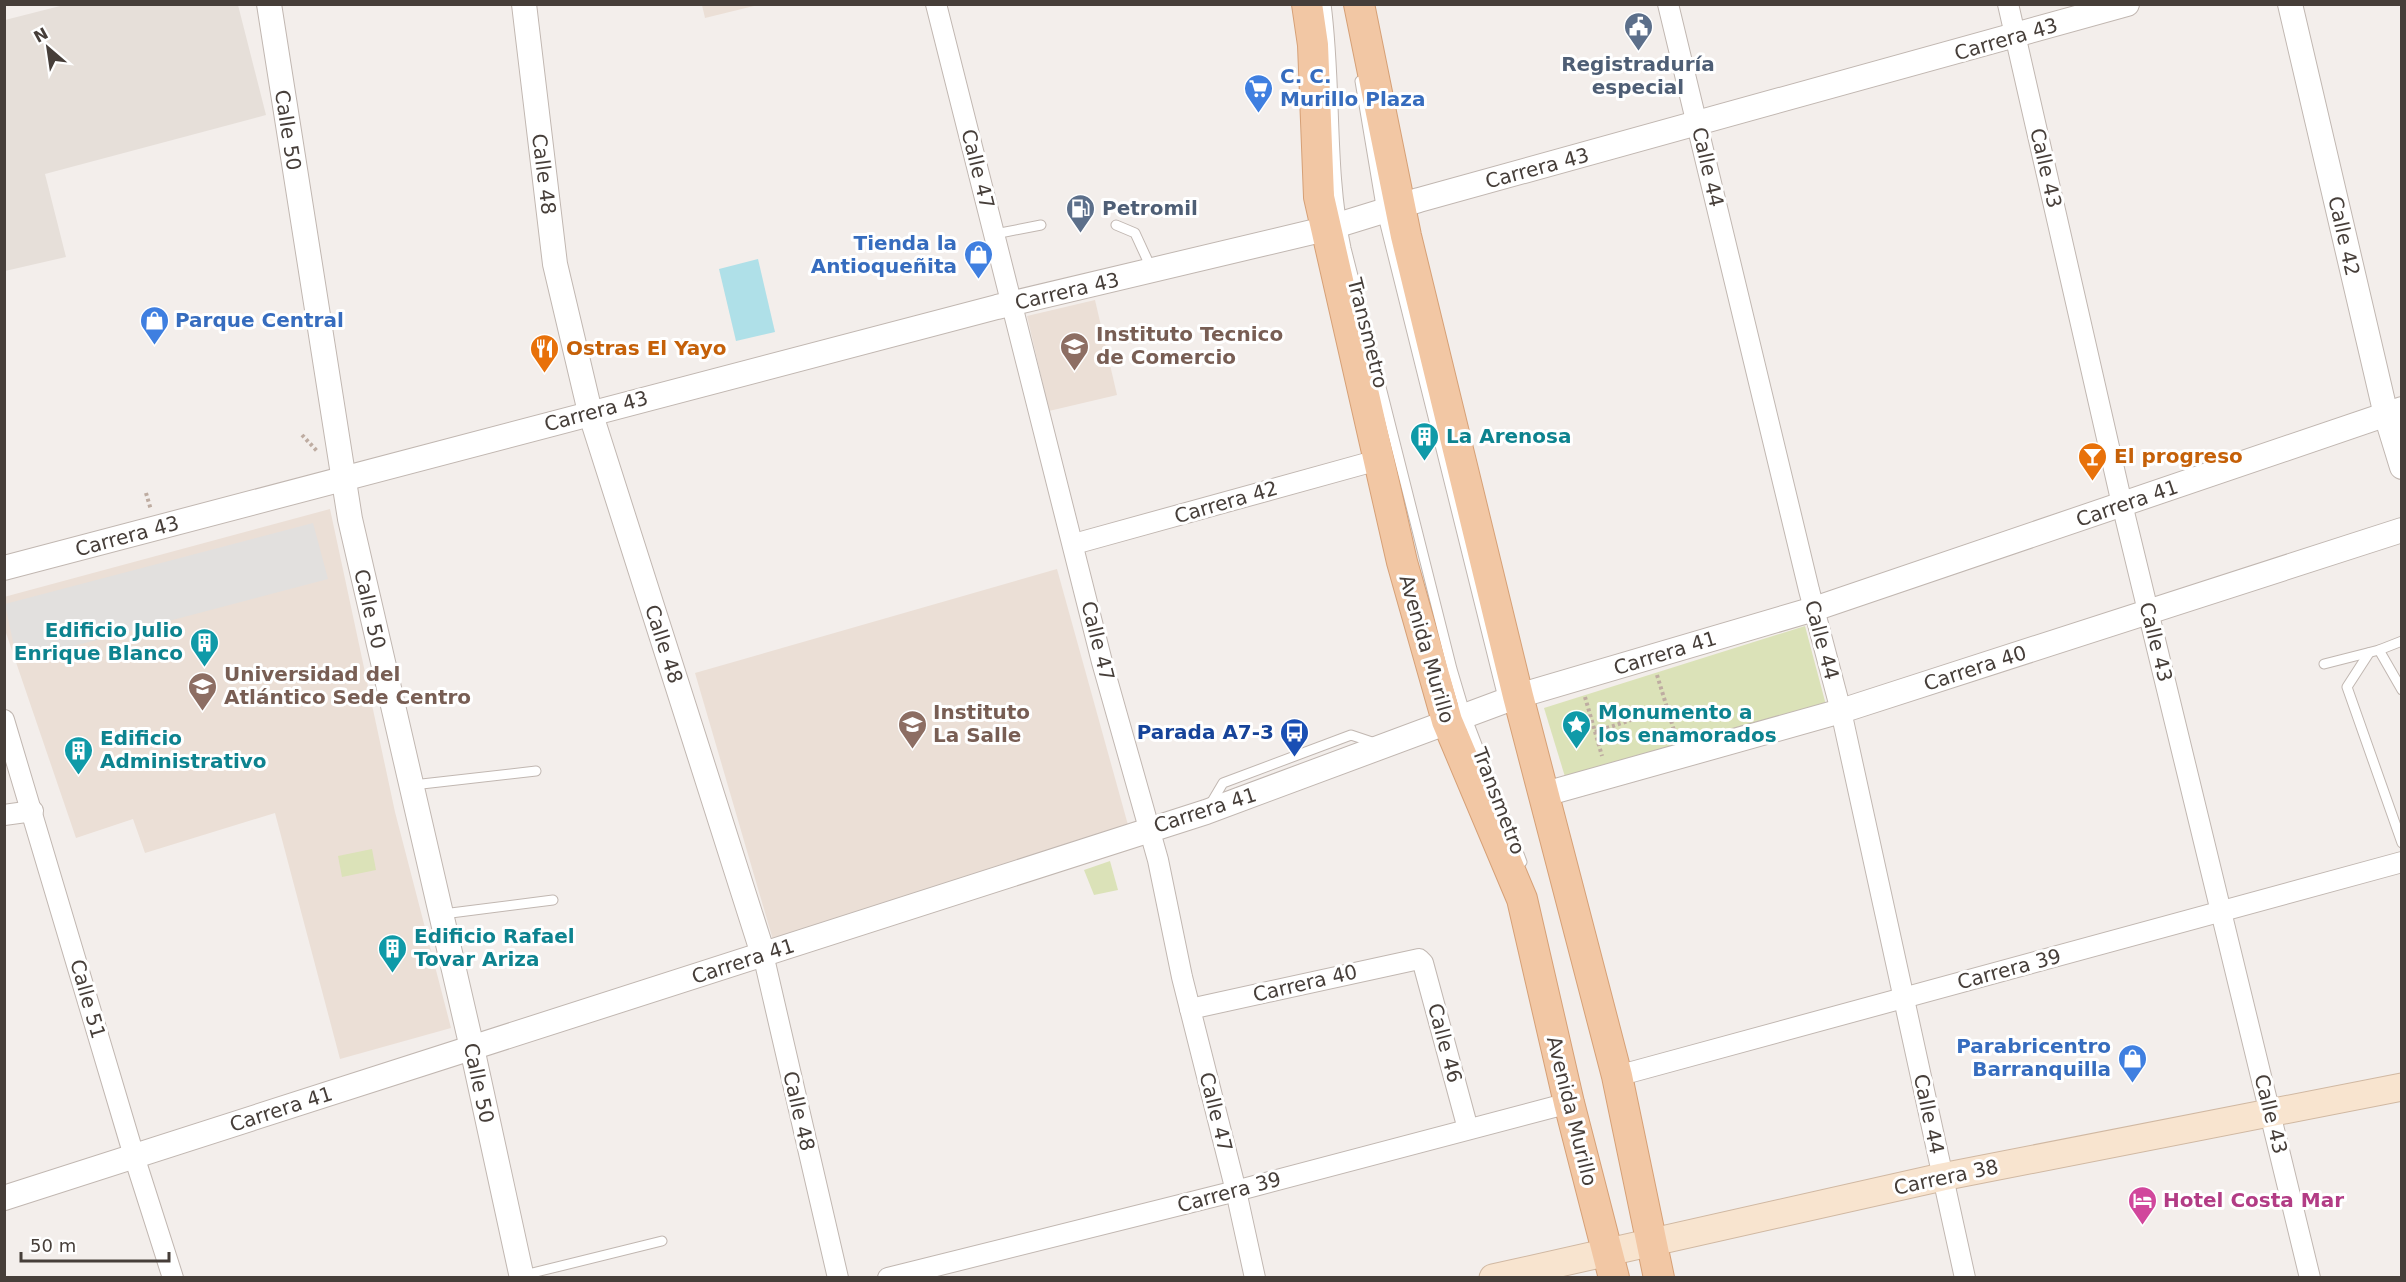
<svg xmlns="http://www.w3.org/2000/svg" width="2406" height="1282" viewBox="0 0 2406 1282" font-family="'DejaVu Sans',sans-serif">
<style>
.residential{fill:#e6dfd9}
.education{fill:#ebdfd6}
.green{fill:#dbe2b8}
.parking{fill:#e2e0de}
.water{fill:#afe0e8}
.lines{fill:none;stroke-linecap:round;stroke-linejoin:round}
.service-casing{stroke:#c1b7b1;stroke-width:11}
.minor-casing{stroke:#c1b7b1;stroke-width:22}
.tertiary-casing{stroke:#c1b7b1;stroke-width:26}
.secondary-casing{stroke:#d0b8a2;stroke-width:29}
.primary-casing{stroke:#d6a076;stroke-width:32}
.path{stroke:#beaca1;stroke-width:4;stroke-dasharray:3 3;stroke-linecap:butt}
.service{stroke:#fff;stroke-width:9}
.minor{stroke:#fff;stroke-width:20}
.tertiary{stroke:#fff;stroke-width:24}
.secondary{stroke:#f8e4cf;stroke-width:27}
.primary{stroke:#f2c7a4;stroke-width:30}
.labels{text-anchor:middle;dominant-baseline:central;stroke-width:6;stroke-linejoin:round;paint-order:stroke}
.street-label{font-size:20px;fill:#463e39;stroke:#fff}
.service-label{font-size:20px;font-weight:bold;fill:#4e5e75;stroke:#fff}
.shop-label{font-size:20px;font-weight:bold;fill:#366cbe;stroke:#fff;text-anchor:start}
.education-label{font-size:20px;font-weight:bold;fill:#785e54;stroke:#fff;text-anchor:start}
.food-label{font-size:20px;font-weight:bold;fill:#c56008;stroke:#fff;text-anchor:start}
.culture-label{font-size:20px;font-weight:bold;fill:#0d838f;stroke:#fff;text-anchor:start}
.transit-label{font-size:20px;font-weight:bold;fill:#164399;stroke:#fff;text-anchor:end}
.hotel-label{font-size:20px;font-weight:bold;fill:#b23c85;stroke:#fff;text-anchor:start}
</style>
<rect width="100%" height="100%" fill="#f3eeeb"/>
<!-- residential -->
<path class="residential" d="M64,5H238L266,115L45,174L66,257L5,271V20Z"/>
<!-- education -->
<g class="education">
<path d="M702,5V4L758,5L705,18Z"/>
<path d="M1095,300L1117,395L1049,411L1027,316Z"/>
<path d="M330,509L395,812L451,1028L340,1059L275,813L145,853L133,819L76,838L5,630L4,597Z"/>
<path d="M1057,569L1128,825L773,940L695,673Z"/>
</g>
<!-- green -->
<g class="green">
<path d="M1805,626L1826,705L1566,780L1544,708Z"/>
<path d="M372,849L376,870L342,877L338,856Z"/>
<path d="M1110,861L1118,890L1094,895L1084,870Z"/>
</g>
<!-- parking -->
<path class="parking" d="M313,523L328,579L17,661L5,604Z"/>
<!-- water -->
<path class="water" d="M758,259L775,332L736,341L719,269Z"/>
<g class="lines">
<defs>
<g id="service">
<path d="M1326,4C1337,86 1329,168 1346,248L1452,669L1466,716L1522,862"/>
<path d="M1360,81L1382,212L1501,690"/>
<path d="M1116,225L1135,233L1152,270"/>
<path d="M995,234L1041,225"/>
<path d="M2379,650L2402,641"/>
<path d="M2369,653L2347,687L2402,843"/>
<path d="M2324,664L2379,650L2402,690"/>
<path d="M413,785L536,771"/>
<path d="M1210,805L1223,783L1351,735L1375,743"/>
<path d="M443,914L553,900"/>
<path d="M524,1275L662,1241"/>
</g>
<g id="minor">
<path d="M936,4L1102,662L1158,860L1182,977L1236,1191L1255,1278"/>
<path d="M1668,4L1809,590L1841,711L1965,1278"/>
<path d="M2008,4L2122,504L2310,1278"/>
<path d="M1074,544L1378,460"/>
<path d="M4,720L134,1156L173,1278"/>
<path d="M4,815L33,811"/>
<path d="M763,954L838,1278"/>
<path d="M1190,1009L1419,959L1423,963L1468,1129"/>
<path d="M1617,1076L2402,862"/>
<path d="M888,1278L1228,1193L1569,1103"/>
</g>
<g id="tertiary">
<path d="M269,4L350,519L472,1048L522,1278"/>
<path d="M524,4L555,264L590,412L763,954"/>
<path d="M2290,4L2386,415L2402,467"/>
<path d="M4,568L997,307L1325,229L1419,200L2127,4"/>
<path d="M1545,794L1841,711L2402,530"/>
<path d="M4,1198L1206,812L1518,696L1814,609L2402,409"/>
</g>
<path id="secondary" d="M1493,1278L1942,1177L2402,1087"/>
<g id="primary">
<path d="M1307,4L1313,45L1319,197L1402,562L1447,721L1522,899L1569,1103L1614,1278"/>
<path d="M1359,4L1406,236L1518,696L1617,1076L1659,1278"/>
</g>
</defs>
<!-- service casing -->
<use href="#service" class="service-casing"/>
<!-- minor casing -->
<use href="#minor" class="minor-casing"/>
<!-- tertiary casing -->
<use href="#tertiary" class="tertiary-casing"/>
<!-- secondary casing -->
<use href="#secondary" class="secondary-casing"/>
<!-- primary casing -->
<use href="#primary" class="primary-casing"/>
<!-- path -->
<g class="path">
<path d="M302,435L318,452"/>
<path d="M146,493L151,510"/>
<path d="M1657,675L1676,737"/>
<path d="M1585,697L1602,756"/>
<path d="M1595,732L1667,708"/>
</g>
<!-- service -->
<use href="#service" class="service"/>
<!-- minor -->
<use href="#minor" class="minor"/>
<!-- tertiary -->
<use href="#tertiary" class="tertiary"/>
<!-- secondary -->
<use href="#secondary" class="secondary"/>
<!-- primary -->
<use href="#primary" class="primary"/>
</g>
<!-- icons -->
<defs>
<symbol id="civic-pin" viewBox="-11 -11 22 30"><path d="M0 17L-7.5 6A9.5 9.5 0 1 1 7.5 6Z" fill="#5c6f8a" stroke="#fff"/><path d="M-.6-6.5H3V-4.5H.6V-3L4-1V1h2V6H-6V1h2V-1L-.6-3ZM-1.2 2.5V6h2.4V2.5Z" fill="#fff"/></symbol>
<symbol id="supermarket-pin" viewBox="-11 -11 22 30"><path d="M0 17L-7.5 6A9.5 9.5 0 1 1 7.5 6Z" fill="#3f7fe0" stroke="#fff"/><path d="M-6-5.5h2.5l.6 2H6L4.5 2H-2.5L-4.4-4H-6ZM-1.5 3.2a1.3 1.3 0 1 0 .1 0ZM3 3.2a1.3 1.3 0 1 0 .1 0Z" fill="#fff"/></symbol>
<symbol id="fuel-pin" viewBox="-11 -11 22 30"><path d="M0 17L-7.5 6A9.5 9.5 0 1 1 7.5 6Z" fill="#5c6f8a" stroke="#fff"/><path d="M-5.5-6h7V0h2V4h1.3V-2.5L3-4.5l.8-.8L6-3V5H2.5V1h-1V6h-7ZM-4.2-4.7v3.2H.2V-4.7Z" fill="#fff"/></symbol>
<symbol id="shop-pin" viewBox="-11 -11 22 30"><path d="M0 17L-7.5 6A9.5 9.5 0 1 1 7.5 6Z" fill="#3f7fe0" stroke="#fff"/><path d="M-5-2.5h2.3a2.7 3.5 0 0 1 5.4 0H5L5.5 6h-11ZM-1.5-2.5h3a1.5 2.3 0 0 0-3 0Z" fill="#fff"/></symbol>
<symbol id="school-pin" viewBox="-11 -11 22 30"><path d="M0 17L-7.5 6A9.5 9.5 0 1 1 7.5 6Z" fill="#8d6e63" stroke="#fff"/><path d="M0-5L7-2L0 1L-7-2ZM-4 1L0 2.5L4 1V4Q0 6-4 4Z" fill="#fff"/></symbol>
<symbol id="restaurant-pin" viewBox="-11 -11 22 30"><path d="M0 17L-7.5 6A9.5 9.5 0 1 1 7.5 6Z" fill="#e8710a" stroke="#fff"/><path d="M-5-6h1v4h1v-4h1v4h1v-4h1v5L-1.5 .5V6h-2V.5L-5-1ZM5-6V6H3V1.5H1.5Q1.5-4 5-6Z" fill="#fff"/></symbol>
<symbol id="building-pin" viewBox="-11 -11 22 30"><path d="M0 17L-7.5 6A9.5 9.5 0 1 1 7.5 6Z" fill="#0f9aa8" stroke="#fff"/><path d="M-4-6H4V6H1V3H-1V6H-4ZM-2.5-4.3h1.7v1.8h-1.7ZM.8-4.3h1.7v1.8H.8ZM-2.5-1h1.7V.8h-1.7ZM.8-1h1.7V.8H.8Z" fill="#fff"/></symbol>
<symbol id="bar-pin" viewBox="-11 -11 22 30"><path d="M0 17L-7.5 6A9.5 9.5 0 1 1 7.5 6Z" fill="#e8710a" stroke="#fff"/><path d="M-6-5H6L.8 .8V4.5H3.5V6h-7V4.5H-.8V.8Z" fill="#fff"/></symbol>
<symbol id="university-pin" viewBox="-11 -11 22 30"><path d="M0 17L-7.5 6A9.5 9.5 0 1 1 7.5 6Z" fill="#8d6e63" stroke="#fff"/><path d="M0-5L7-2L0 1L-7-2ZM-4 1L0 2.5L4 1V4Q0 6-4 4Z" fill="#fff"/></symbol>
<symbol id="sight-pin" viewBox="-11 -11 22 30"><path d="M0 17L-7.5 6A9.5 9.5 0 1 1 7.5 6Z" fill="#0f9aa8" stroke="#fff"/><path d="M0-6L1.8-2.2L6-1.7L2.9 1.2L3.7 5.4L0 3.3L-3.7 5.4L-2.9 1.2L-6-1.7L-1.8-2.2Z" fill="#fff"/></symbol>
<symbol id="bus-pin" viewBox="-11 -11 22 30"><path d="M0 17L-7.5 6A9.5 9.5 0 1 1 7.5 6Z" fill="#1a4fb4" stroke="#fff"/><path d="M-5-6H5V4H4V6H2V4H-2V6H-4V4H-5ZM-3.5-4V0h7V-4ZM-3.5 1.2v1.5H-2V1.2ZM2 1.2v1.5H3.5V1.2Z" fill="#fff"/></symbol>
<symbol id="hotel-pin" viewBox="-11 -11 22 30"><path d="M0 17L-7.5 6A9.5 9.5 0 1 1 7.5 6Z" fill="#d1479c" stroke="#fff"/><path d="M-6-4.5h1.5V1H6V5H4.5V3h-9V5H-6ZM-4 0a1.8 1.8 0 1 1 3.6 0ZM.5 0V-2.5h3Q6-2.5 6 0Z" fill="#fff"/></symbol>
</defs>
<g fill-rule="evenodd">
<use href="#civic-pin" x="1622" y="10" width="33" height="45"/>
<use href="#supermarket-pin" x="1242" y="72" width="33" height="45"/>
<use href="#fuel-pin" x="1064" y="192" width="33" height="45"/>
<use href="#shop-pin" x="962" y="238" width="33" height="45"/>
<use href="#shop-pin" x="138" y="304" width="33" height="45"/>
<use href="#school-pin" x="1058" y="330" width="33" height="45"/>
<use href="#restaurant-pin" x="528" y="332" width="33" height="45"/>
<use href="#building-pin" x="1408" y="420" width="33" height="45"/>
<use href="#bar-pin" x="2076" y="440" width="33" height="45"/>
<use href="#building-pin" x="188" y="626" width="33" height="45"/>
<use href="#university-pin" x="186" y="670" width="33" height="45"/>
<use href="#school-pin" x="896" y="708" width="33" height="45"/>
<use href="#sight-pin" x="1560" y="708" width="33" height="45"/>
<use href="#bus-pin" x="1278" y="716" width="33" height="45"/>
<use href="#building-pin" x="62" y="734" width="33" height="45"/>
<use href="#building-pin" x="376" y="932" width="33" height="45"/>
<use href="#shop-pin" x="2116" y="1042" width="33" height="45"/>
<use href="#hotel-pin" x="2126" y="1184" width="33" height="45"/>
</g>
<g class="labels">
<!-- street labels -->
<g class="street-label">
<text transform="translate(2006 39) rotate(-16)">Carrera 43</text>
<text transform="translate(288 130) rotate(81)">Calle 50</text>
<text transform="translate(1708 167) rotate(77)">Calle 44</text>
<text transform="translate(1537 168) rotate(-15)">Carrera 43</text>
<text transform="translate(2046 168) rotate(77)">Calle 43</text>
<text transform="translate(978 169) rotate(76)">Calle 47</text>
<text transform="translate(544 174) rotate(83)">Calle 48</text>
<text transform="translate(2344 236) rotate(77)">Calle 42</text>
<text transform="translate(1067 291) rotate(-13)">Carrera 43</text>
<text transform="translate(1368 333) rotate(76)">Transmetro</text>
<text transform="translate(596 411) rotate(-15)">Carrera 43</text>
<text transform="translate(1226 502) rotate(-16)">Carrera 42</text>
<text transform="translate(2127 503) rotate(-19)">Carrera 41</text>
<text transform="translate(127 536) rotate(-15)">Carrera 43</text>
<text transform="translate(370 609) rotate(77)">Calle 50</text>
<text transform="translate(1822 640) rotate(75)">Calle 44</text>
<text transform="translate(1098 641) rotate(76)">Calle 47</text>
<text transform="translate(2156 642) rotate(76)">Calle 43</text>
<text transform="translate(664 644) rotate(72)">Calle 48</text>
<text transform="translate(1427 649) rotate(74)">Avenida Murillo</text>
<text transform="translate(1665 653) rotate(-17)">Carrera 41</text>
<text transform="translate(1975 668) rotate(-18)">Carrera 40</text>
<text transform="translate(1499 801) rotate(69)">Transmetro</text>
<text transform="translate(1205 810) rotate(-18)">Carrera 41</text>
<text transform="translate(743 961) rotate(-18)">Carrera 41</text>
<text transform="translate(2009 969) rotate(-15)">Carrera 39</text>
<text transform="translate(1305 983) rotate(-13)">Carrera 40</text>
<text transform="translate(88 999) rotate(74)">Calle 51</text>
<text transform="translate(1445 1043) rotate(75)">Calle 46</text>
<text transform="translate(479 1083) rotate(78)">Calle 50</text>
<text transform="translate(281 1109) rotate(-18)">Carrera 41</text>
<text transform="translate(799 1111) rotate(77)">Calle 48</text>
<text transform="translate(1572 1111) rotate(76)">Avenida Murillo</text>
<text transform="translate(1216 1112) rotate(76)">Calle 47</text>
<text transform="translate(1929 1114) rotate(78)">Calle 44</text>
<text transform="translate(2271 1114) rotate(76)">Calle 43</text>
<text transform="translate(1946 1177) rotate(-12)">Carrera 38</text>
<text transform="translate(1229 1192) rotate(-15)">Carrera 39</text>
</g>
<!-- service labels -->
<g class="service-label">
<text x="1638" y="64">Registraduría<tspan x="1638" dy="23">especial</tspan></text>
<text x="1102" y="208" text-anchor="start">Petromil</text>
</g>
<!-- shop labels -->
<g class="shop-label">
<text x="1280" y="76">C. C.<tspan x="1280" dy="23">Murillo Plaza</tspan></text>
<text x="957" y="243" text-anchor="end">Tienda la<tspan x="957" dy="23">Antioqueñita</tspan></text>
<text x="175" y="320">Parque Central</text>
<text x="2111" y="1046" text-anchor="end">Parabricentro<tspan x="2111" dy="23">Barranquilla</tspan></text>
</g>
<!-- education labels -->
<g class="education-label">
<text x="1096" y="334">Instituto Tecnico<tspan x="1096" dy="23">de Comercio</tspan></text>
<text x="224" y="674">Universidad del<tspan x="224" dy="23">Atlántico Sede Centro</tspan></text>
<text x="933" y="712">Instituto<tspan x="933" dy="23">La Salle</tspan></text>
</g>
<!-- food labels -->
<g class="food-label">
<text x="566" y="348">Ostras El Yayo</text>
<text x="2114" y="456">El progreso</text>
</g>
<!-- culture labels -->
<g class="culture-label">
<text x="1446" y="436">La Arenosa</text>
<text x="183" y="630" text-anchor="end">Edificio Julio<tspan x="183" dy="23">Enrique Blanco</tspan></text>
<text x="1598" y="712">Monumento a<tspan x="1598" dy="23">los enamorados</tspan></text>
<text x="100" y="738">Edificio<tspan x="100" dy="23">Administrativo</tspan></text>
<text x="414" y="936">Edificio Rafael<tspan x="414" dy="23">Tovar Ariza</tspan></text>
</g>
<!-- transit labels -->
<g class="transit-label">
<text x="1274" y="732">Parada A7-3</text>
</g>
<!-- hotel labels -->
<g class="hotel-label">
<text x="2163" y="1200">Hotel Costa Mar</text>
</g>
</g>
<!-- border -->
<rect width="2406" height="1282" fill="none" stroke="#463e39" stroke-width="12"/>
<!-- north arrow -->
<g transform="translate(48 48) rotate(331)" stroke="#ffffff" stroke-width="4.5" paint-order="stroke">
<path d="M0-4.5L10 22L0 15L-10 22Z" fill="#463e39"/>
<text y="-9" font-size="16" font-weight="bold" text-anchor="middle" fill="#463e39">N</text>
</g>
<!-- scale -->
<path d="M21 1252v9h148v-9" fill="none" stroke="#463e39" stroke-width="3"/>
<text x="30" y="1252" font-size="18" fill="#463e39" stroke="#ffffff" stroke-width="4.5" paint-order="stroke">50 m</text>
</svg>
